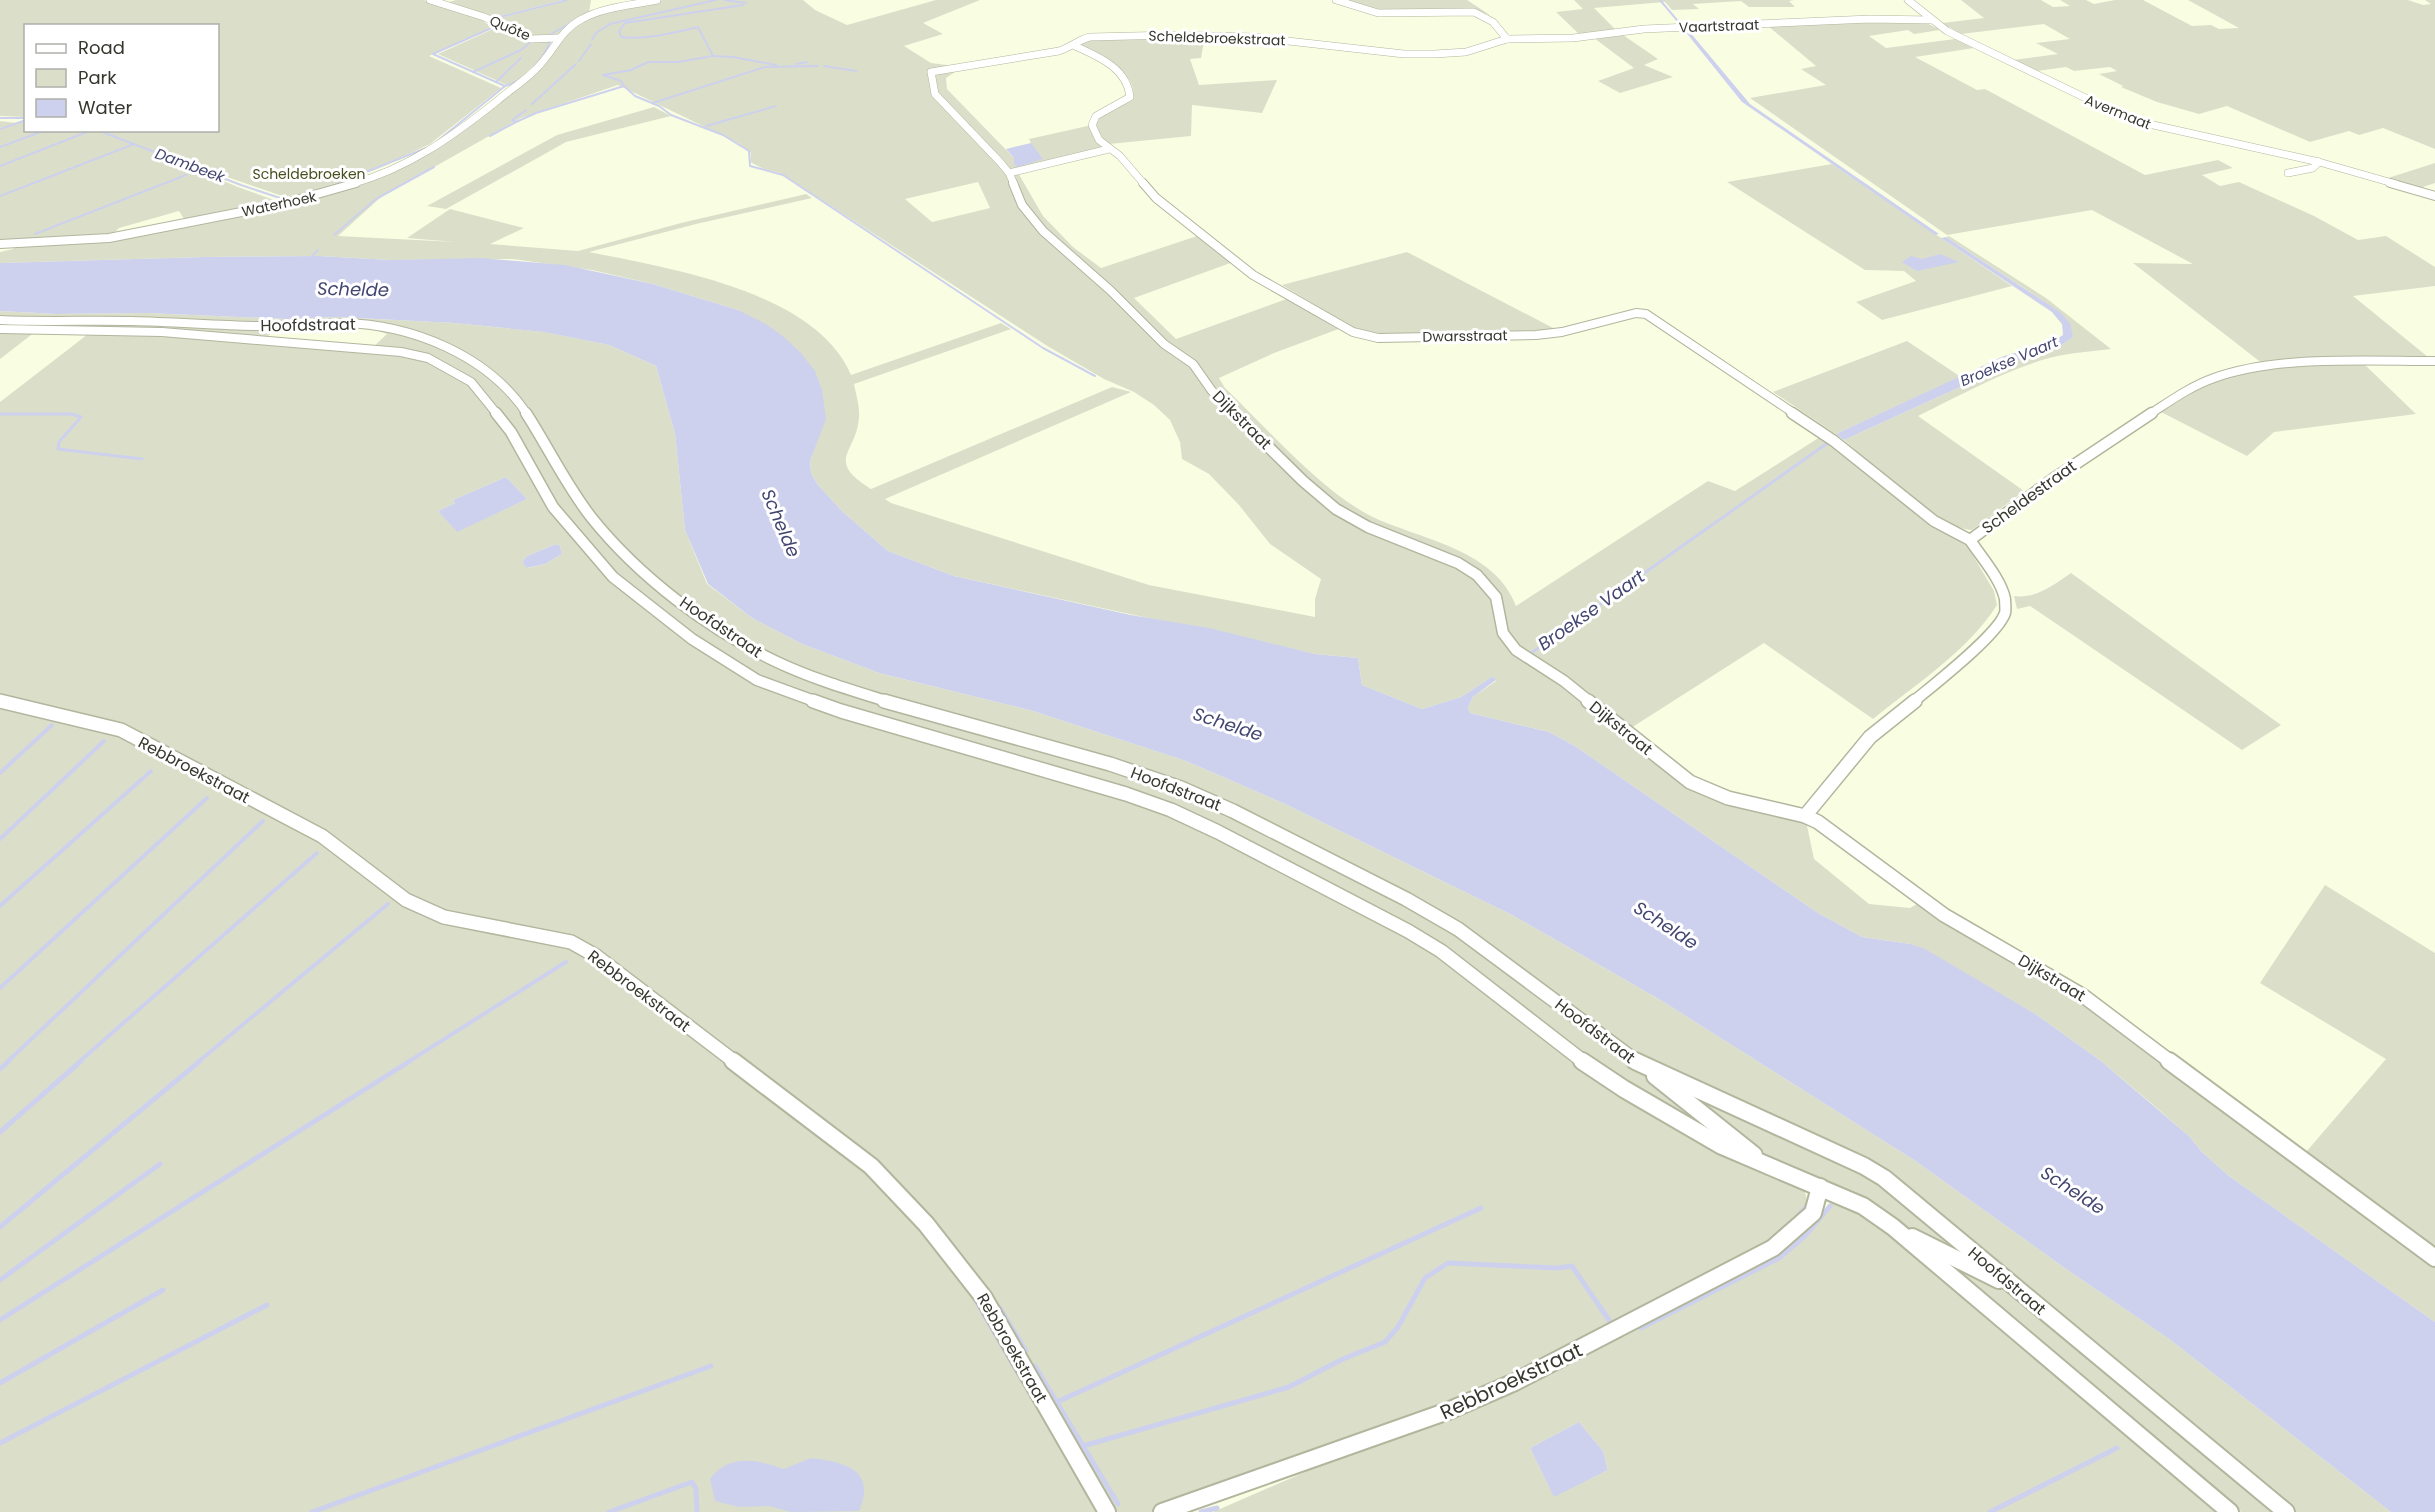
<svg xmlns="http://www.w3.org/2000/svg" width="2435" height="1512" viewBox="0 0 2435 1512" font-family="Poppins,sans-serif">
<style>
.green{fill:#dbdfc9;fill-rule:evenodd}
.water{fill:#cdd1ee}
.lines{fill:none;stroke-linecap:round;stroke-linejoin:round}
.stream-far3{stroke:#cdd1ee;stroke-width:2}
.stream-far2{stroke:#cdd1ee;stroke-width:3}
.stream-far1{stroke:#cdd1ee;stroke-width:4}
.stream{stroke:#cdd1ee;stroke-width:5}
.street-far4-casing{stroke:#b1b69d;stroke-width:8}
.street-far3-casing{stroke:#b1b69d;stroke-width:10}
.street-far2-casing{stroke:#b1b69d;stroke-width:13}
.street-far1-casing{stroke:#b1b69d;stroke-width:16}
.street-casing{stroke:#b1b69d;stroke-width:20}
.street-far4{stroke:#fff;stroke-width:7}
.street-far3{stroke:#fff;stroke-width:8}
.street-far2{stroke:#fff;stroke-width:10}
.street-far1{stroke:#fff;stroke-width:13}
.street{stroke:#fff;stroke-width:16}
.labels{text-anchor:middle;dominant-baseline:central;stroke-width:6;stroke-linejoin:round;paint-order:stroke}
.far-street-label{font-size:14px;fill:#36382e;stroke:#fff}
.far-park-label{font-size:14px;fill:#484e1e;stroke:#fff}
.far-water-label{font-size:15px;font-style:italic;fill:#424670;stroke:#fff}
.street-label{font-size:16px;fill:#36382e;stroke:#fff}
.water-label{font-size:18px;font-style:italic;fill:#424670;stroke:#fff}
.near-street-label{font-size:20px;fill:#36382e;stroke:#fff}
</style>
<rect width="100%" height="100%" fill="#f9fee3"/>
<!-- green -->
<g class="green">
<path d="M0,0H424L488,20L484,22L493,27L429,56L501,88L430,144L376,169L310,192L285,197L149,150L238,187L282,203L408,165L428,154L461,132L533,74L570,29L594,15L660,0H803L815,10L847,25L936,0H980L923,23L943,34L904,46L931,63L955,66L959,69L946,78L947,89L1014,158L1031,143L1029,139L1092,125L1109,149L1017,171L1043,216L1073,247L1101,268L1203,234L1236,261L1134,298L1176,339L1292,297L1344,327L1274,353L1219,378L1225,388C1268,429 1324,495 1377,519C1425,540 1496,551 1516,606L1708,481L1735,491L1820,437L1968,547L1994,591L1997,605C1967,652 1916,684 1873,719L1764,643L1631,728C1651,746 1671,764 1694,777C1728,796 1769,804 1805,816L1814,859L1869,904L1910,908L1922,901L2082,995L2300,1159L2386,1059L2260,983L2325,885L2435,953V1322L2229,1176L2202,1152L2189,1136L2151,1103L2101,1061L2037,1015L1911,944L1862,937L1818,913L1575,746L1549,732L1470,713L1468,707L1473,697L1496,681L1493,676L1461,697L1422,709L1362,685L1358,658L1315,654L954,576L888,551L842,511L818,485L811,473L810,461L814,450L738,310L653,284L592,270L513,259L390,260L319,256L204,257L0,263V252L13,249L17,245L0,244V129L5,127L0,128V121L17,123L25,120L26,130H218V26H26L25,117L0,116ZM618,85L738,143L751,153L750,162L764,169L780,173L1049,347L1104,379L1134,392L1154,405L1170,420L1180,442L1182,459L1209,474L1239,505L1270,544L1321,579L1315,599V617L1149,585L891,503L885,499L1131,392L1112,387L871,489C824,460 857,453 859,417C860,407 856,394 854,384L1011,329L1001,323L851,375C816,291 668,268 589,252L696,224L812,198L806,194L681,223L578,251L490,244L524,228L450,209L407,238L456,242L338,236L381,197L521,118ZM978,182L990,208L932,222L905,199ZM179,211L186,222L110,237L119,228Z"/>
<path d="M456,0H563L493,18L445,3Z"/>
<path d="M569,0H591L589,13L557,35L532,38L495,19Z"/>
<path d="M1342,0H1467L1490,15L1481,12L1379,11Z"/>
<path d="M1574,0H1794L1789,1L1795,7H1749L1741,1L1693,4L1699,9L1672,10L1665,2L1594,8L1617,31L1580,35L1556,12L1583,9Z"/>
<path d="M1961,0H2041L2053,7L2070,6L2060,0H2086L2094,4L2115,0H2143L2192,26L2211,25L2219,29L2239,28L2188,0H2408L2423,5L2431,4L2425,0H2435V149L2383,128L2359,135L2349,131L2310,142L2227,106L2199,114L2157,102L2121,87L2123,86L2099,74L2117,71L2110,67L2074,71L2066,67L2037,71L2013,60L2058,54L2036,43L2070,39L2044,24L1961,34L1942,23L1984,18Z"/>
<path d="M1891,20L1927,23L1940,30L1914,34L1908,30L1869,36L1886,48L1955,39L1974,48L1915,57L1977,90L1985,89L2145,175L2218,160L2233,168L2202,175L2220,186L2239,182L2314,216L2358,240L2386,236L2435,267V286L2353,296L2428,357L2263,364L2133,263L2193,264L2092,210L1947,235L1750,98L1826,85L1801,69L1816,66L1768,26Z"/>
<path d="M500,26L530,41H551L541,59L513,84L509,86L438,54Z"/>
<path d="M1623,35L1658,59L1644,65L1673,77L1620,93L1598,81L1634,68L1594,38Z"/>
<path d="M1205,36L1201,58L1190,59L1199,85L1277,80L1262,113L1192,105L1191,136L1109,144C1101,137 1094,129 1098,118L1110,110L1132,101C1142,72 1097,56 1078,44L1083,40Z"/>
<path d="M654,107L671,116L566,142L446,209L427,206L557,135Z"/>
<path d="M2435,163V183L2420,188L2388,178Z"/>
<path d="M1832,164L2012,286L1882,320L1856,302L1916,281L1904,271L1865,270L1727,182Z"/>
<path d="M1949,236L2046,298L2111,349C2088,352 2064,353 2042,360C1999,374 1958,396 1918,416L2024,491L1972,530C1942,531 1869,461 1844,440L2028,356L2059,347L2073,337L2042,300L1946,237Z"/>
<path d="M1407,252L1557,330L1372,334L1356,330L1282,285Z"/>
<path d="M0,311L56,314L148,313L286,319L338,317L454,323L545,332L609,345L656,366L675,434L685,530L707,584L752,618L802,644L879,673L1033,711L1186,761L1285,804L1514,916L1662,1001L1914,1160L2066,1269L2169,1339L2391,1512H2241L1895,1222L1866,1201L1863,1205L1734,1151L1804,1188L1809,1209L1769,1242L1458,1407L1625,1336L1778,1257L1818,1219L1834,1198C1857,1200 1874,1215 1891,1228L2230,1512H1213L1436,1415L1162,1512H0V402L92,331L101,330L0,329ZM331,327L375,330L387,334L371,349L264,339L274,331ZM506,477L527,499L457,531L438,511L455,503L453,500ZM556,544L560,546L562,554L545,564L528,568L522,562L527,556ZM160,752C178,753 217,776 231,789C206,782 179,769 160,752ZM1579,1422L1603,1451L1608,1470L1554,1496L1530,1448Z"/>
<path d="M0,330L35,332L0,359Z"/>
<path d="M1907,341L1961,377L1836,434L1773,392Z"/>
<path d="M2363,363L2416,414L2274,432L2247,456L2161,412C2176,403 2191,393 2206,386C2254,365 2312,366 2363,363Z"/>
<path d="M2071,573L2281,725L2242,750L2030,606L2017,609L2014,596C2036,599 2053,585 2071,573Z"/>
</g>
<!-- water -->
<g class="water">
<path d="M1684,30L1689,31L1750,104L1939,234L1935,235L1742,102Z"/>
<path d="M1031,143L1043,159L1017,167L1014,164V158L1006,149Z"/>
<path d="M1946,237L2060,312L2070,323L2073,337L2059,347L2028,356L1844,440L1836,434L2004,356L2050,343L2063,335L2062,324L2052,312L1941,238Z"/>
<path d="M1940,254L1959,262L1917,271L1902,262L1911,256L1922,259Z"/>
<path d="M319,256L390,260L480,258L565,265L653,284L738,310L766,324L784,337L801,353L815,371L822,390L826,419L810,461L811,473L818,485L842,511L888,551L954,576L1131,615L1209,628L1315,654L1358,658L1362,685L1422,709L1461,697L1493,676L1496,680L1473,697L1468,707L1470,713L1549,732L1575,746L1818,913L1862,937L1911,944L1925,949L2037,1015L2101,1061L2189,1136L2202,1152L2229,1176L2435,1322V1512H2391L2169,1339L2066,1269L1914,1160L1662,1001L1514,916L1285,804L1186,761L1033,711L879,673L802,644L752,618L708,584L685,530L675,434L656,366L609,345L544,332L454,323L338,317L286,319L148,313L56,314L0,311V263L204,257Z"/>
<path d="M506,477L527,499L457,532L438,511L455,503L453,500Z"/>
<path d="M556,544L560,546L562,554L545,564L527,568L522,562L527,556Z"/>
<path d="M1579,1422L1603,1451L1608,1470L1554,1497L1530,1448Z"/>
<path d="M811,1458C845,1462 877,1470 859,1511L791,1512L769,1506L739,1507L715,1501L710,1479C729,1453 758,1460 784,1469Z"/>
</g>
<g class="lines">
<!-- stream-far3 -->
<g class="stream-far3">
<path d="M724,0L746,3"/>
<path d="M1660,0L1682,26"/>
<path d="M495,18L519,30"/>
<path d="M496,18L567,0"/>
<path d="M548,36L575,20"/>
<path d="M592,40L596,33L610,24L716,0"/>
<path d="M713,56L733,57L776,65"/>
<path d="M579,61L591,44"/>
<path d="M796,64L807,62"/>
<path d="M824,66L856,71"/>
<path d="M473,72L521,50L532,41"/>
<path d="M496,82L521,58"/>
<path d="M505,86C526,80 542,61 550,42"/>
<path d="M624,86L635,96L659,106L671,115L723,135L749,151L750,166L783,175L1043,348L1095,376"/>
<path d="M653,103L765,67L818,66"/>
<path d="M532,104L576,64"/>
<path d="M0,118H26"/>
<path d="M516,122L536,113L624,86L621,81L603,75L631,70L648,62H678L713,56L698,27C672,33 648,40 621,37L619,31L625,23L743,5"/>
<path d="M706,126L776,106"/>
<path d="M0,129L26,120"/>
<path d="M97,130L241,185L283,199L293,197"/>
<path d="M490,136L516,122L512,120L526,110"/>
<path d="M435,143L505,86L433,54L494,27L488,21"/>
<path d="M0,147L46,130"/>
<path d="M0,166L92,130"/>
<path d="M329,187L426,148"/>
<path d="M0,196L134,144"/>
<path d="M35,234L186,175"/>
<path d="M334,235L376,199L434,167"/>
<path d="M310,258L318,250"/>
<path d="M0,414H73"/>
</g>
<!-- stream-far2 -->
<g class="stream-far2">
<path d="M0,414H72L81,417L59,442L58,449L142,459"/>
<path d="M1530,654L1829,442"/>
</g>
<!-- stream-far1 -->
<g class="stream-far1">
<path d="M0,773L52,725"/>
<path d="M0,839L104,741"/>
<path d="M0,906L151,771"/>
<path d="M0,988L207,798"/>
<path d="M7,1062L263,821"/>
<path d="M79,1062L317,853"/>
<path d="M198,1062L388,904"/>
<path d="M408,1062L566,962"/>
</g>
<!-- stream -->
<g class="stream">
<path d="M0,1069L9,1061"/>
<path d="M0,1132L81,1061"/>
<path d="M1798,1216L1806,1207"/>
<path d="M0,1227L200,1061"/>
<path d="M0,1280L160,1164"/>
<path d="M976,1301L1018,1373"/>
<path d="M1000,1308L1026,1351"/>
<path d="M0,1320L410,1061"/>
<path d="M1641,1328L1779,1258L1806,1235L1830,1206"/>
<path d="M1035,1366L1118,1504"/>
<path d="M0,1383L163,1290"/>
<path d="M1057,1402L1481,1208"/>
<path d="M0,1443L267,1305"/>
<path d="M1083,1446L1289,1387L1343,1359L1385,1342L1398,1327L1425,1278L1448,1263L1558,1268L1572,1266L1611,1323L1614,1322"/>
<path d="M312,1512L711,1366"/>
<path d="M609,1512L692,1482L696,1489L697,1512"/>
<path d="M1201,1512L1217,1508"/>
<path d="M1990,1512L2117,1448"/>
</g>
<defs>
<g id="street-far4">
<path d="M430,0L484,17L531,39L558,38"/>
<path d="M1336,0L1378,13L1474,12L1493,22L1507,39"/>
<path d="M1908,0L1947,31L2131,120L2319,162L2396,184"/>
<path d="M1075,46C1099,57 1127,68 1130,97L1096,116L1092,125L1099,140L1120,156L1144,184"/>
<path d="M1009,173L1109,149"/>
<path d="M2288,173L2313,168L2319,162"/>
<path d="M351,184C407,169 452,137 497,101C510,90 524,81 536,69C553,53 560,30 582,19C603,7 633,5 657,0"/>
<path d="M1014,184L1009,173L1000,162L935,94L931,72L1059,51C1071,47 1078,40 1090,37L1173,35L1253,37L1404,54H1435L1466,52L1507,39L1573,38L1644,29L1870,19L1932,20"/>
</g>
<g id="street-far3">
<path d="M1013,183L1022,205L1043,231L1111,291L1164,344L1193,364L1212,391L1236,414"/>
<path d="M1143,183L1156,198L1253,275L1353,332L1378,338L1536,335L1562,332L1636,313L1646,314L1795,414"/>
<path d="M2390,183L2435,196"/>
<path d="M0,244L109,238L282,204L356,183"/>
<path d="M0,320C44,322 88,320 132,321C173,322 214,325 255,326C284,327 313,322 342,323C411,324 488,355 527,414"/>
<path d="M0,329L162,332L401,352L428,358L471,382L497,414"/>
<path d="M2150,414C2170,401 2191,386 2214,378C2278,355 2368,361 2435,361"/>
</g>
<g id="street-far2">
<path d="M496,413L511,432L553,507L613,577L692,639L757,680L817,702"/>
<path d="M526,413C548,447 566,485 591,517C639,577 708,629 777,662C813,679 851,690 889,702"/>
<path d="M1234,413L1303,481L1336,509L1368,527L1458,563L1477,575L1496,597L1503,633L1516,650L1564,681L1590,702"/>
<path d="M1792,413L1834,441L1934,521L1970,540"/>
<path d="M1970,540L2053,479L2152,413"/>
<path d="M0,701L6,702"/>
<path d="M1913,702C1932,686 1998,635 2005,613C2006,610 2005,602 2005,599C2001,579 1981,557 1970,540"/>
</g>
<g id="street-far1">
<path d="M0,701L121,730L322,836L406,900L444,917L571,942L596,956L735,1062"/>
<path d="M813,701L841,711L1126,794L1171,810L1218,832L1408,931L1441,951L1584,1062"/>
<path d="M884,701L1110,764L1181,788L1233,811L1406,899L1458,929L1637,1062"/>
<path d="M1588,701L1690,782L1728,798L1805,816L1818,822L1944,915L2082,995L2171,1062"/>
<path d="M1805,816L1870,737L1915,701"/>
</g>
<g id="street">
<path d="M733,1061L871,1166L926,1224L984,1298L1107,1512"/>
<path d="M1582,1061L1624,1089L1722,1146L1863,1206L1893,1227L2230,1512"/>
<path d="M1635,1061L1864,1166L1884,1178L2286,1512"/>
<path d="M2169,1061L2435,1258"/>
<path d="M1655,1076L1754,1155"/>
<path d="M1912,1237L1999,1280"/>
<path d="M1162,1512L1448,1411L1515,1382L1773,1248L1813,1213L1820,1187"/>
</g>
</defs>
<!-- street-far4 casing -->
<use href="#street-far4" class="street-far4-casing"/>
<!-- street-far3 casing -->
<use href="#street-far3" class="street-far3-casing"/>
<!-- street-far2 casing -->
<use href="#street-far2" class="street-far2-casing"/>
<!-- street-far1 casing -->
<use href="#street-far1" class="street-far1-casing"/>
<!-- street casing -->
<use href="#street" class="street-casing"/>
<!-- street-far4 -->
<use href="#street-far4" class="street-far4"/>
<!-- street-far3 -->
<use href="#street-far3" class="street-far3"/>
<!-- street-far2 -->
<use href="#street-far2" class="street-far2"/>
<!-- street-far1 -->
<use href="#street-far1" class="street-far1"/>
<!-- street -->
<use href="#street" class="street"/>
</g>
<g class="labels">
<!-- far-street labels -->
<g class="far-street-label">
<text transform="translate(1719 26) rotate(-2)">Vaartstraat</text>
<text transform="translate(510 28) rotate(23)">Quôte</text>
<text transform="translate(1217 38) rotate(2)">Scheldebroekstraat</text>
<text transform="translate(2118 112) rotate(22)">Avermaat</text>
<text transform="translate(279 204) rotate(-12)">Waterhoek</text>
<text transform="translate(1465 336) rotate(-1)">Dwarsstraat</text>
</g>
<!-- far-park labels -->
<g class="far-park-label">
<text x="309" y="174">Scheldebroeken</text>
</g>
<!-- far-water labels -->
<g class="far-water-label">
<text transform="translate(190 165) rotate(20)">Dambeek</text>
<text transform="translate(2009 361) rotate(-23)">Broekse Vaart</text>
</g>
<!-- street labels -->
<g class="street-label">
<text transform="translate(308 325) rotate(-1)">Hoofdstraat</text>
<text transform="translate(1242 420) rotate(45)">Dijkstraat</text>
<text transform="translate(2029 497) rotate(-36)">Scheldestraat</text>
<text transform="translate(721 627) rotate(34)">Hoofdstraat</text>
<text transform="translate(1621 728) rotate(39)">Dijkstraat</text>
<text transform="translate(194 770) rotate(28)">Rebbroekstraat</text>
<text transform="translate(1176 789) rotate(21)">Hoofdstraat</text>
<text transform="translate(2052 978) rotate(31)">Dijkstraat</text>
<text transform="translate(639 991) rotate(37)">Rebbroekstraat</text>
<text transform="translate(1595 1031) rotate(37)">Hoofdstraat</text>
<text transform="translate(2007 1281) rotate(40)">Hoofdstraat</text>
<text transform="translate(1012 1348) rotate(60)">Rebbroekstraat</text>
</g>
<!-- water labels -->
<g class="water-label">
<text transform="translate(353 289) rotate(1)">Schelde</text>
<text transform="translate(781 523) rotate(67)">Schelde</text>
<text transform="translate(1591 610) rotate(-35)">Broekse Vaart</text>
<text transform="translate(1228 724) rotate(18)">Schelde</text>
<text transform="translate(1666 925) rotate(33)">Schelde</text>
<text transform="translate(2073 1190) rotate(33)">Schelde</text>
</g>
<!-- near-street labels -->
<g class="near-street-label">
<text transform="translate(1511 1381) rotate(-25)">Rebbroekstraat</text>
</g>
</g>
<!-- legend -->
<rect x="24" y="24" width="195" height="108" fill="#ffffff" stroke="#afafab" stroke-width="1.5"/>
<rect x="36" y="44" width="30" height="9" fill="#ffffff" stroke="#afafab" stroke-width="1.5"/>
<text x="78" y="54" font-size="18" fill="#36382e">Road</text>
<rect x="36" y="69" width="30" height="18" fill="#dbdfc9" stroke="#afafab" stroke-width="1.5"/>
<text x="78" y="84" font-size="18" fill="#36382e">Park</text>
<rect x="36" y="99" width="30" height="18" fill="#cdd1ee" stroke="#afafab" stroke-width="1.5"/>
<text x="78" y="114" font-size="18" fill="#36382e">Water</text>
</svg>
